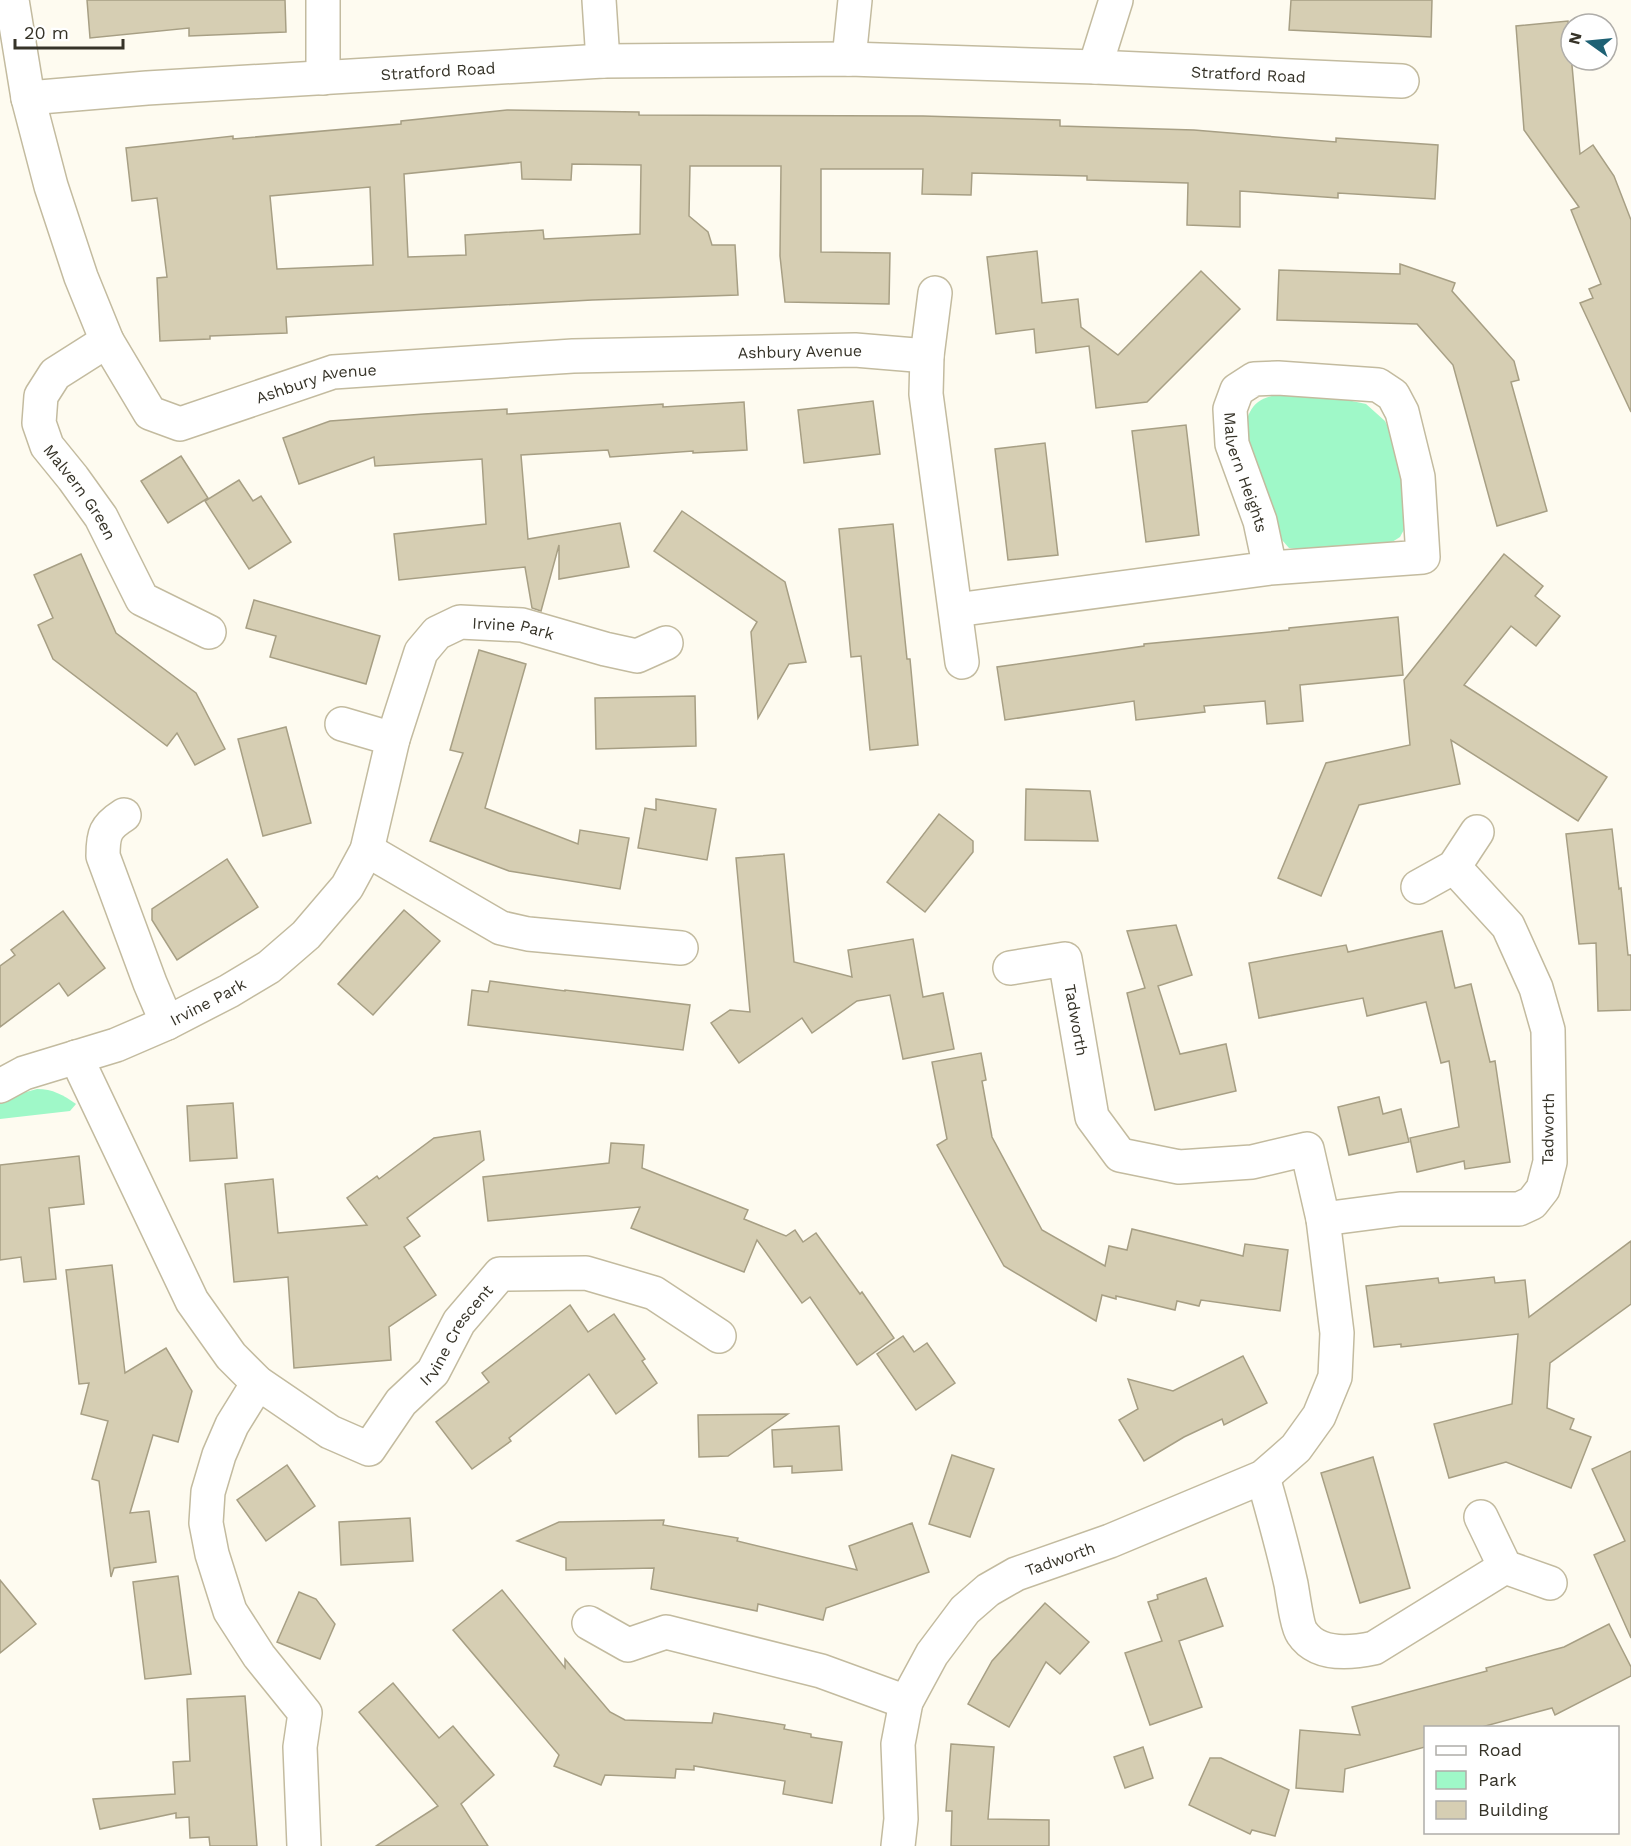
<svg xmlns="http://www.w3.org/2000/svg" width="1631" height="1846" viewBox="0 0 1631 1846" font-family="'Work Sans',sans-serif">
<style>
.green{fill:#9ff8c8}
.building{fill:#d6ceb3;stroke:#a79f84;stroke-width:1.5;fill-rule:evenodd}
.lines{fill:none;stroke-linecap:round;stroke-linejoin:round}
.minor-casing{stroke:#c3bb9f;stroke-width:36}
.minor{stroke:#fff;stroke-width:33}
.labels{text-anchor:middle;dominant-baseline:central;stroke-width:6;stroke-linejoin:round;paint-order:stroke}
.street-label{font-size:16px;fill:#363328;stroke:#fff}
</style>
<rect width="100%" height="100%" fill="#fefbf0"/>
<!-- green -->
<g class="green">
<path d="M1286,394L1338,398L1366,404L1385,421L1394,439L1404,480L1406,526L1400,537L1386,546L1304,550L1289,548L1282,540L1244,431C1249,404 1259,396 1286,394Z"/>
<path d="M37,1089C53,1089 63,1095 76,1104L70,1111L0,1119V1104L26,1092Z"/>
</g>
<!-- building -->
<g class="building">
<path d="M87,0H285L286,32L189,36V28L90,38Z"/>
<path d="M1291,0H1432L1431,37L1289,30Z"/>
<path d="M1568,21L1580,154L1593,145L1614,176L1631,220V412L1580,303L1593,298L1589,289L1601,284L1571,210L1579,207L1524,130L1516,26Z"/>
<path d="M507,110L639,112V115L923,116L1060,120V126L1194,130L1336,142V138L1438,145L1435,199L1338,193V198L1240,191V227L1187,225L1188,183L1087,180V176L972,173L971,195L922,194L923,169H821V252L890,253L889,304L785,302L780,256L781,166H690L689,216L708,232L712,245H735L738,295L592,300L286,317L287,333L210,336V339L160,341L157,278L167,277L157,198L132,201L126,148L233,136V139L401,124V121ZM521,162L522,179L571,180L572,164L641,165L640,234L544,239L543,230L465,235L466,255L408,257L404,174ZM370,187L373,265L277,269L270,196Z"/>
<path d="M1037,251L1042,303L1078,299L1081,327L1118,355L1201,271L1240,309L1147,402L1096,408L1089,346L1036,353L1034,329L996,334L987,257Z"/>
<path d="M1400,264L1455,283L1452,291L1514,361L1519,380L1511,382L1547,511L1497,526L1453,365L1417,324L1277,320L1279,270L1400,274Z"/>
<path d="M873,401L880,454L804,463L798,410Z"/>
<path d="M744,402L747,450L693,453V451L610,457L608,450L521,455L528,539L620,523L629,567L559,579V545L541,611L532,608L525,567L399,580L394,534L486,524L482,459L375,466L374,457L299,484L283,438L330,421L424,414L507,409V414L663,404V407Z"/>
<path d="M1186,425L1199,535L1146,542L1132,431Z"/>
<path d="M1045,443L1058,555L1008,560L995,449Z"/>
<path d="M181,456L208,498L168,523L141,481Z"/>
<path d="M239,480L253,501L261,496L291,542L249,569L205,501Z"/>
<path d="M682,511L785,582L806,662L789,664L758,718L751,632L757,622L654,551Z"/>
<path d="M893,524L907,659H910L918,745L870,750L861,656L851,657L839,529Z"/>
<path d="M81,554L116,633L196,693L225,749L195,765L177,733L167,746L53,659L38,625L53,618L34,575Z"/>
<path d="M1504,554L1543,586L1535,596L1560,616L1536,646L1511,626L1464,685L1607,777L1578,821L1451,740L1460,784L1359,805L1321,896L1278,878L1326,763L1410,745L1404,680Z"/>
<path d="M254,600L380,636L366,684L270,657L276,636L246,628Z"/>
<path d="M1398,617L1403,675L1300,685L1303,721L1267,724L1265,701L1204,706L1205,712L1136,720L1134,701L1005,720L997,667L1144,646V644L1289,630V628Z"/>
<path d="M479,650L526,664L485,808L578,844L580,830L629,838L620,889L509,871L430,841L463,753L450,750Z"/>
<path d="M695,696L696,746L596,749L595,698Z"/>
<path d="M286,727L311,823L263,836L238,739Z"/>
<path d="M1026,789L1090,791L1098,841L1025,840Z"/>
<path d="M656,799L716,809L707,860L638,848L645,808L656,810Z"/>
<path d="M939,814L973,841V852L925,912L887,882Z"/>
<path d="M1612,829L1619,889L1621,888L1628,955H1631V1010L1598,1011L1596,943L1579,944L1566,834Z"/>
<path d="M784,854L794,962L852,977L848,950L913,939L923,997L943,993L954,1049L903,1059L890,995L857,1001L812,1033L802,1018L739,1063L711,1023L730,1010L750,1012L736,858Z"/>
<path d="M227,859L258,907L177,960L152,920V909Z"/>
<path d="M404,910L440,941L373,1015L338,984Z"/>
<path d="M63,911L105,968L68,996L59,983L0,1027V966L15,955L11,950Z"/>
<path d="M1176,925L1192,975L1158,986L1180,1054L1226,1044L1236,1091L1155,1110L1127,993L1145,988L1127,931Z"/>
<path d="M1442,931L1455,988L1471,984L1490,1062L1495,1061L1510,1162L1465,1169L1464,1161L1417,1172L1410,1138L1459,1127L1449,1061L1441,1063L1426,1002L1367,1016L1363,998L1259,1018L1249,963L1346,945L1348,952Z"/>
<path d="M490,981L565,991V990L690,1005L683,1050L468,1025L472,990L488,992Z"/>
<path d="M981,1053L986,1080L982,1081L992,1137L1042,1230L1105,1266L1109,1246L1127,1250L1132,1229L1243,1256L1245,1244L1288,1250L1280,1311L1201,1300L1199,1306L1177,1301L1175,1310L1116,1296V1299L1102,1295L1096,1321L1004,1266L937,1145L947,1139L932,1062Z"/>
<path d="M1379,1097L1383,1114L1401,1109L1409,1142L1349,1155L1338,1107Z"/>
<path d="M233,1103L237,1158L190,1161L187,1106Z"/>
<path d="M480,1131L484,1160L407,1218L420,1236L404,1247L436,1295L389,1327L391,1360L294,1368L288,1277L234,1282L225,1184L273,1179L278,1233L367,1225L347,1198L377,1176L379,1179L434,1138Z"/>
<path d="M611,1143L644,1145L642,1168L748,1210L744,1219L786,1236L795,1230L803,1242L816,1233L860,1294L862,1292L894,1338L857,1365L810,1297L802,1303L757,1240L744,1272L631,1228L640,1207L488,1221L483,1177L609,1163Z"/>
<path d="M79,1156L84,1204L49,1208L56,1279L24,1282L21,1257L0,1260V1165Z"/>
<path d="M1631,1241V1304L1550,1363L1547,1408L1574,1419L1570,1429L1591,1437L1571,1488L1506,1462L1449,1478L1434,1424L1512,1404L1518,1334L1401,1347V1344L1374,1347L1366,1286L1438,1278L1439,1283L1494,1277L1495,1283L1525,1280L1529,1317Z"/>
<path d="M112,1265L125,1373L166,1348L192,1391L178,1442L153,1435L130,1513L149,1511L156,1562L114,1568L111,1577L99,1481L92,1479L108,1421L81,1414L89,1383L79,1384L66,1270Z"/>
<path d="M570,1305L588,1332L614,1314L645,1359L642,1361L657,1383L616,1414L589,1374L509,1438L511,1441L472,1469L436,1422L489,1382L482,1373Z"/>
<path d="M903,1336L914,1352L927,1343L955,1383L916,1410L877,1354Z"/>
<path d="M1243,1356L1267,1403L1224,1425L1222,1419L1184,1437L1144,1461L1119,1420L1138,1409L1128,1379L1173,1391Z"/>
<path d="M788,1414L728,1456L699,1457L698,1415Z"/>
<path d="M839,1426L842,1470L792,1473V1466L774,1467L772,1430Z"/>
<path d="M1631,1451V1638L1594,1555L1625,1541L1592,1469Z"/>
<path d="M952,1455L994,1469L970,1537L929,1524Z"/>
<path d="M1373,1457L1410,1588L1360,1603L1321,1473Z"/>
<path d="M287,1465L315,1506L266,1541L237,1500Z"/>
<path d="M410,1518L413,1561L341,1565L339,1522Z"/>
<path d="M664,1520L663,1525L738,1538L737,1541L857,1570L849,1546L912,1523L929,1572L826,1608L823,1620L758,1604L757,1611L651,1589L654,1568L566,1570V1558L517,1541L559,1522Z"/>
<path d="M178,1576L191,1674L145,1679L133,1582Z"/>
<path d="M1206,1578L1223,1626L1179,1641L1202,1707L1150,1725L1125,1653L1162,1641L1148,1602L1158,1599L1157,1595Z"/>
<path d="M0,1580L36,1624L0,1653Z"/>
<path d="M502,1590L565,1668V1659L610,1712L625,1720L712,1723L714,1713L785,1725L784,1729L811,1734V1737L842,1742L832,1803L783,1794L785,1781L694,1766V1770L676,1769L675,1778L605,1775L601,1785L554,1766L559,1755L453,1630Z"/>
<path d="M299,1592L316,1599L335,1624L320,1659L277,1642Z"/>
<path d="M1045,1603L1089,1642L1060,1674L1046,1662L1009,1727L968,1704L992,1661Z"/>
<path d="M1609,1624L1631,1667V1676L1555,1715L1552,1708L1478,1728H1425V1747L1345,1769L1343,1792L1296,1788L1300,1730L1360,1735L1352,1707L1487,1671L1486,1668L1564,1647Z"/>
<path d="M393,1683L439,1738L453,1726L494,1775L461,1804L488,1846H376L438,1806L359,1712Z"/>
<path d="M245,1696L257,1846H210L209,1837L190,1838L189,1817L176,1818V1813L100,1829L93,1799L175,1794L173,1762L190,1761L187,1699Z"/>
<path d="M951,1744L994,1747L988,1819L1049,1820V1846H951L952,1811H946Z"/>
<path d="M1143,1747L1153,1778L1125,1788L1114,1757Z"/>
<path d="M1210,1758H1221L1289,1790L1275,1836L1252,1830L1250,1834L1189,1805Z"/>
</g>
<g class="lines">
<defs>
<g id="minor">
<path id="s1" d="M12,0L28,98L51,186L81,277L107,341L150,413L180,424L333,372L573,356L855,350L927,356"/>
<path d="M323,0V78"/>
<path d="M599,0L603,61"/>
<path d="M849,59L855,0"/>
<path d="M1095,67L1116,0"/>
<path id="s2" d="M28,98L147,88L603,61L849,59L1095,67L1402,81"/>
<path d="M935,293L927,356L926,394L962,662"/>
<path id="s3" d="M107,341L55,374L41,396L39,423L47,446L73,478L101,517L142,599L209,632"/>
<path id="s4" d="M956,610L1270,568L1423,557L1418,477L1402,412L1393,395L1378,385L1278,378L1254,379L1237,390L1230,409L1232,444L1260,521L1270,568"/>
<path d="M342,724L393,739"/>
<path d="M124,815C105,827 103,834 103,856L150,983L167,1023"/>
<path d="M367,850L501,928L528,934L681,948"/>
<path d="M1418,887L1454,867L1477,832"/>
<path id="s5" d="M76,1057L192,1301L231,1356L258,1383L330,1432L369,1449L401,1402L433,1372L459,1322L500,1274L586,1273L654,1293L719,1336"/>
<path id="s6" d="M0,1086L24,1073L116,1045L167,1023L229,991L269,967L306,935L347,887L367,850L393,739L421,652L437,633L460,622L522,625L605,649L637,656L666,643"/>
<path d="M1323,1219L1400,1209H1519L1532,1203L1543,1189L1550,1162L1548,1030L1536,988L1508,926L1454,867"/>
<path d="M258,1383L232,1425L219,1455L208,1492L206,1523L212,1554L230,1611L259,1656L305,1713L300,1747L304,1846"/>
<path d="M1263,1477C1273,1512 1283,1548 1291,1584C1293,1595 1297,1626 1302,1633C1318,1657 1351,1653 1374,1648L1505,1567"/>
<path d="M1481,1517L1505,1567L1550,1583"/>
<path d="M589,1623L628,1645L666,1632L821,1671L906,1702"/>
<path id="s7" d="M898,1846L901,1819L898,1744L906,1702L932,1654L965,1610L988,1590L1016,1574L1110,1541L1263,1477L1296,1448L1319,1416L1335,1377L1337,1333L1323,1219L1307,1149L1252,1162L1179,1167L1120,1155L1092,1117L1065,959L1010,968"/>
</g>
</defs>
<!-- minor casing -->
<use href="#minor" class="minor-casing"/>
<!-- minor -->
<use href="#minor" class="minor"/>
</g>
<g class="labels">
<!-- street labels -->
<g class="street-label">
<text stroke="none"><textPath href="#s2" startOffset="411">Stratford Road</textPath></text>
<text stroke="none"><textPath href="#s2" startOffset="1222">Stratford Road</textPath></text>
<text stroke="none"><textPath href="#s1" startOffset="1100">Ashbury Avenue</textPath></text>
<text stroke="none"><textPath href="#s1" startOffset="614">Ashbury Avenue</textPath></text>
<text stroke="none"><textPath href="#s4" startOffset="885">Malvern Heights</textPath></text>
<text stroke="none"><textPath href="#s3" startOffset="196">Malvern Green</textPath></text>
<text stroke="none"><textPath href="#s6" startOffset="759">Irvine Park</textPath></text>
<text stroke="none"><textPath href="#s6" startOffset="225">Irvine Park</textPath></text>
<text transform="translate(1076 1020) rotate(80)">Tadworth</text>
<text transform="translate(1548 1129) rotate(-89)">Tadworth</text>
<text stroke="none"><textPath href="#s5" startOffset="650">Irvine Crescent</textPath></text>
<text stroke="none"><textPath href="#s7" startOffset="364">Tadworth</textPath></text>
</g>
</g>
<!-- legend -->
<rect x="1424" y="1726" width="195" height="108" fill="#ffffff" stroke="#afada9" stroke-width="1.5"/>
<rect x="1436" y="1746" width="30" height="9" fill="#ffffff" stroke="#afada9" stroke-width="1.5"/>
<text x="1478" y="1756" font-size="18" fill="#363328">Road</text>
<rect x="1436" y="1771" width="30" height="18" fill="#9ff8c8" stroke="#afada9" stroke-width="1.5"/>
<text x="1478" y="1786" font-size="18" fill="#363328">Park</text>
<rect x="1436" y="1801" width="30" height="18" fill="#d6ceb3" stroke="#afada9" stroke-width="1.5"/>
<text x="1478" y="1816" font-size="18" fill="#363328">Building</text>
<!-- north arrow -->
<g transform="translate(1589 42) rotate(285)"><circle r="28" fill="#ffffff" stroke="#afada9" stroke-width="1.5"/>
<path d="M0-4.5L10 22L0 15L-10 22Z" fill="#1e6174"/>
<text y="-9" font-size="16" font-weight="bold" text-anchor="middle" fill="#363328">N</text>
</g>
<!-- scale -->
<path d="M15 39v9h108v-9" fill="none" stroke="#363328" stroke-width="3"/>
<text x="24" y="39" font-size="18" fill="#363328" stroke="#ffffff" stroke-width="4.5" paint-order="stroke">20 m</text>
</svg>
